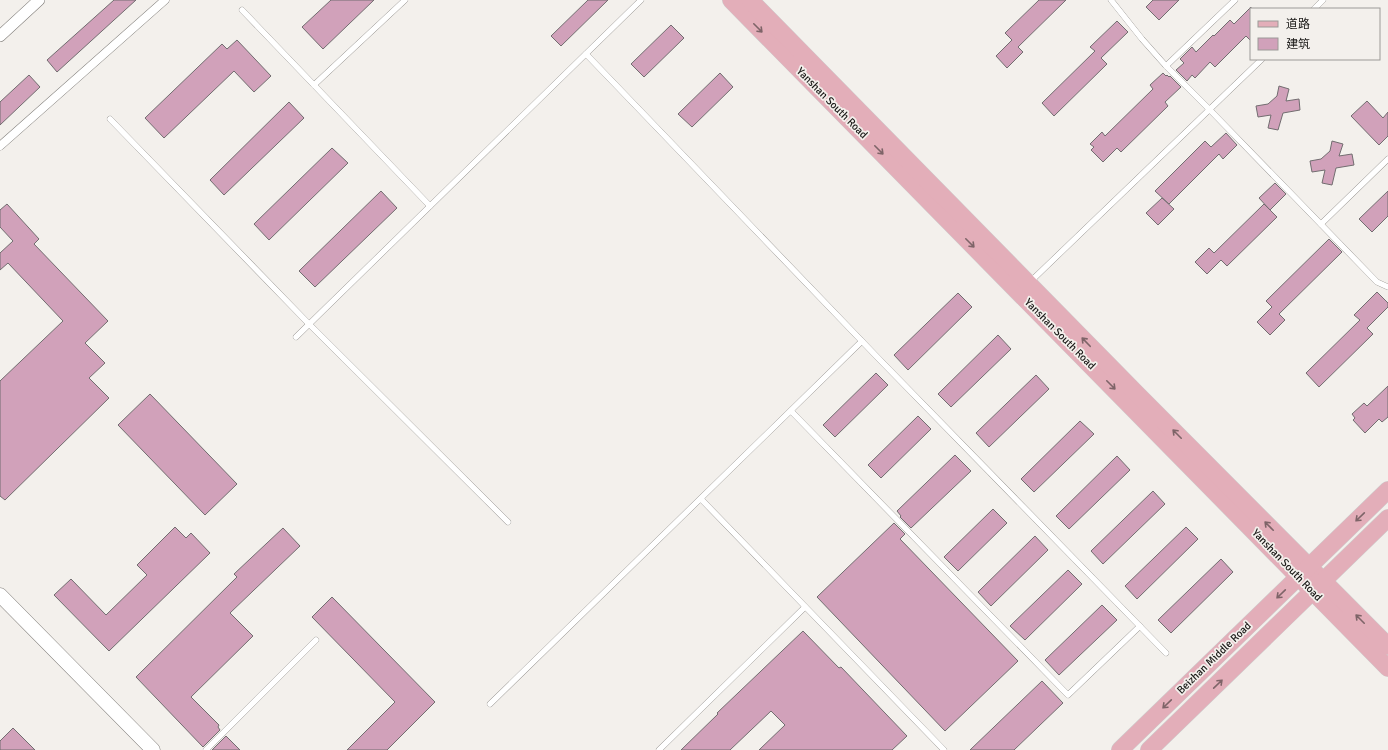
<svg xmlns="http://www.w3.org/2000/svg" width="1388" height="750" viewBox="0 0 1388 750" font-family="Signika,'Noto Sans SC',sans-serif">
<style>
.building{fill:#d1a1ba;stroke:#726d70}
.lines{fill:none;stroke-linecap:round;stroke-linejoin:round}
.service-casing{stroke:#7f7c78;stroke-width:6}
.pedestrian-casing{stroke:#7f7c78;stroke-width:9}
.minor-casing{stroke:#7f7c78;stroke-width:12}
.tertiary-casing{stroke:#7f7c78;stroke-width:15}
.primary-casing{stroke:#cdcccc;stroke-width:18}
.service{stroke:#fff;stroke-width:5.5}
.pedestrian{stroke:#fff;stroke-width:8}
.minor{stroke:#fff;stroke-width:11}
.tertiary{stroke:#fff;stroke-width:14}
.primary{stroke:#e3aeb9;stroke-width:17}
.oneway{stroke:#7e6468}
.labels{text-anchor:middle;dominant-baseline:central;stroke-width:3.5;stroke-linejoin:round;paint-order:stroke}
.street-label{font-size:11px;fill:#1a1917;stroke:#f3f0ec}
</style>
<rect width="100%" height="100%" fill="#f3f0ec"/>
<!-- building -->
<g class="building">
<path d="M114,0H136L57,72L47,60Z"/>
<path d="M331,0H374L323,49L302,27Z"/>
<path d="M588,0H608L561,46L551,36Z"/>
<path d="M1039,0H1066L1018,47L1023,52L1007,68L996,56L1012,40L1005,33Z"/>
<path d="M1153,0H1179L1159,20L1146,7Z"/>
<path d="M1251,7V41L1246,36L1215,67L1210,62L1195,78L1192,75L1187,81L1176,70L1184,63L1180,59L1192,47L1196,52L1213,35L1214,36L1230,20L1234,24Z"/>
<path d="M1117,21L1128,32L1101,58L1107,64L1054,116L1042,103L1095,51L1090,47Z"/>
<path d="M671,25L684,38L644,77L631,64Z"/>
<path d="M237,40L271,76L254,92L234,71L164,138L145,118L222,44L227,49Z"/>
<path d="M720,73L733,87L692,127L678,114Z"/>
<path d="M1163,73L1166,76L1167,75L1169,77L1170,76L1181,87L1165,102L1168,106L1121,152L1117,148L1103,162L1091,150L1094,147L1090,144L1102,132L1105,136L1153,89L1150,85Z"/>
<path d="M29,75L40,87L0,125V102Z"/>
<path d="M1279,86L1289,89L1286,101L1299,99L1300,110L1283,113L1278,130L1268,128L1271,115L1258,117L1256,106L1268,104L1277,96Z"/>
<path d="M1367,101L1383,118L1388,112V136L1379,145L1351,116Z"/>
<path d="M289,102L304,118L224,195L210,180Z"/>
<path d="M1226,133L1237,145L1223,159L1219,154L1169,204L1155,191L1205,141L1211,147Z"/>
<path d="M1332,141L1343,144L1339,156L1352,154L1354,165L1336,168L1332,185L1322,183L1325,170L1312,172L1310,161L1321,159L1330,151Z"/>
<path d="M332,148L348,163L269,240L254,224Z"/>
<path d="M1275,183L1286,194L1270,210L1259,198Z"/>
<path d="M381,191L397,208L315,287L299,271Z"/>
<path d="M1388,191V216L1372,232L1359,219Z"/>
<path d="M1162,198L1174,209L1158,225L1146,213Z"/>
<path d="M7,204L39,239L34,244L108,321L85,343L105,363L89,378L109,398L5,500L0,496V381L63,321L8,263L0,270V253L13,241L0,227V210Z"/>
<path d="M1264,204L1277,217L1227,266L1221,260L1207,274L1195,262L1209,248L1214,253Z"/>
<path d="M1329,239L1342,252L1279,314L1285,320L1270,335L1257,322L1272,307L1266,301Z"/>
<path d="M1377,292L1388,303V307L1367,328L1373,334L1319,387L1306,373L1360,320L1354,315Z"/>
<path d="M958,293L972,307L908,370L894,355Z"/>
<path d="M998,335L1011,349L951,407L938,394Z"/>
<path d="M876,373L888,385L835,437L823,425Z"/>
<path d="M1036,375L1049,389L989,447L976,433Z"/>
<path d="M1388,386V417L1382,422L1379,419L1365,433L1353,420L1355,418L1352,414L1364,403L1367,406Z"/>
<path d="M150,394L237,484L205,515L118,425Z"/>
<path d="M918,416L931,429L881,478L868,465Z"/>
<path d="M1080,421L1094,434L1034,492L1021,479Z"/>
<path d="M955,455L971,471L911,528L900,517L901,516L897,511Z"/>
<path d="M1117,456L1130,470L1069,529L1056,516Z"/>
<path d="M1153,491L1165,504L1103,564L1091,551Z"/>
<path d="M993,509L1007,523L958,571L944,557Z"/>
<path d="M894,523L905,534L900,539L1018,661L945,731L817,597Z"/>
<path d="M175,527L186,538L191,533L210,553L109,651L54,595L71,579L106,615L147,575L137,565Z"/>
<path d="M1186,527L1198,539L1137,599L1125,586Z"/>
<path d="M283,528L300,546L230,613L253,636L191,697L219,725L218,727L220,730L203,747L136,677L237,577L234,574Z"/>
<path d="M1035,536L1048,550L991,606L978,592Z"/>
<path d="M1221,559L1233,572L1171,633L1158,620Z"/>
<path d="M1068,570L1082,584L1025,640L1010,626Z"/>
<path d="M332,597L435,702L387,750H347L395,702L312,617Z"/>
<path d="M1102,605L1117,620L1059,675L1045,660Z"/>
<path d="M803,631L839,668L841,667L907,736L892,750H759L785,725L771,711L730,750H681L718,714L717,713Z"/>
<path d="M1042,681L1063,703L1014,750H970Z"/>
<path d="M13,728L35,750H0V741Z"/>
<path d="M226,736L240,750H212Z"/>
</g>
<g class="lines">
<defs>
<g id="service">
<path d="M1111,0L1142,39L1166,66L1209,109L1377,282L1388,287"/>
<path d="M1314,9L1323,0"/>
<path d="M242,10L430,206"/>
<path d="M586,54L881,361L1166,653"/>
<path d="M1166,66L1235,0"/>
<path d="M314,85L405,0"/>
<path d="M110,119L309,324L508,522"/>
<path d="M1321,224L1388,159"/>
<path d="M1030,282L1262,59"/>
<path d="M296,337L641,0"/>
<path d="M791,411L1068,695L1140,626"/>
<path d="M701,499L944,750"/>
<path d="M490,704L862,341"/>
<path d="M206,750L316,640"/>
<path d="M659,750L805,607"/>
</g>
<path id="pedestrian" d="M0,146L165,0"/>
<path id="minor" d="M0,36L39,0"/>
<path id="tertiary" d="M0,595L153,750"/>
<g id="primary">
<path d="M731,0L1388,668"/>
<path d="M750,0L1138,395L1388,646"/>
<path d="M1120,750L1388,490"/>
<path d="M1149,750L1388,518"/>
</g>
</defs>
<!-- service casing -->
<use href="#service" class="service-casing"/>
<!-- pedestrian casing -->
<use href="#pedestrian" class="pedestrian-casing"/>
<!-- minor casing -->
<use href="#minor" class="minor-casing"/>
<!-- tertiary casing -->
<use href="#tertiary" class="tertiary-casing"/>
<!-- primary casing -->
<use href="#primary" class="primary-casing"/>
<!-- service -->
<use href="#service" class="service"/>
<!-- pedestrian -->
<use href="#pedestrian" class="pedestrian"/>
<!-- minor -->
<use href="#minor" class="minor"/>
<!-- tertiary -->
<use href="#tertiary" class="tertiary"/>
<!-- primary -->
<use href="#primary" class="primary"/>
</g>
<!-- one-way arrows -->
<defs><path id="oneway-shaft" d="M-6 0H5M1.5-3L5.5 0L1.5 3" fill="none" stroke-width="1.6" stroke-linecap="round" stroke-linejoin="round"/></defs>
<g class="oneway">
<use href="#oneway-shaft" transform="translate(758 28) rotate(45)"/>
<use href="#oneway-shaft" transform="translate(879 150) rotate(45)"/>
<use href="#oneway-shaft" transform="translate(970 243) rotate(45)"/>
<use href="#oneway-shaft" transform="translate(1086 342) rotate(-134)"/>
<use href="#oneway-shaft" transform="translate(1111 385) rotate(45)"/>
<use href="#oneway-shaft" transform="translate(1177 434) rotate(-135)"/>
<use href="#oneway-shaft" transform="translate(1360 517) rotate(136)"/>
<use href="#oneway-shaft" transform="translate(1269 526) rotate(-135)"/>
<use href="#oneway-shaft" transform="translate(1281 594) rotate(136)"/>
<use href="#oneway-shaft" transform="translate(1360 619) rotate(-135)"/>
<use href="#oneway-shaft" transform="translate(1218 684) rotate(-44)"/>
<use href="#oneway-shaft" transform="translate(1167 704) rotate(136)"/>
</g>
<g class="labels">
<!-- street labels -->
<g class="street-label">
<text transform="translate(832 103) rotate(45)">Yanshan South Road</text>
<text transform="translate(1060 334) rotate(45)">Yanshan South Road</text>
<text transform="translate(1287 565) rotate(46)">Yanshan South Road</text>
<text transform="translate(1214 658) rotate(-44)">Beizhan Middle Road</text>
</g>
</g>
<!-- legend -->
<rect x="1250" y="8" width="130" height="52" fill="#f3f0ec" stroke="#9c9a97"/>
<rect x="1258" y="21" width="20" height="6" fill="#e3aeb9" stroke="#9c9a97"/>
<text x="1286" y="28" font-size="12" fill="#1a1917">道路</text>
<rect x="1258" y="38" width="20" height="12" fill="#d1a1ba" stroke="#9c9a97"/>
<text x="1286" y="48" font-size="12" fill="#1a1917">建筑</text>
</svg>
